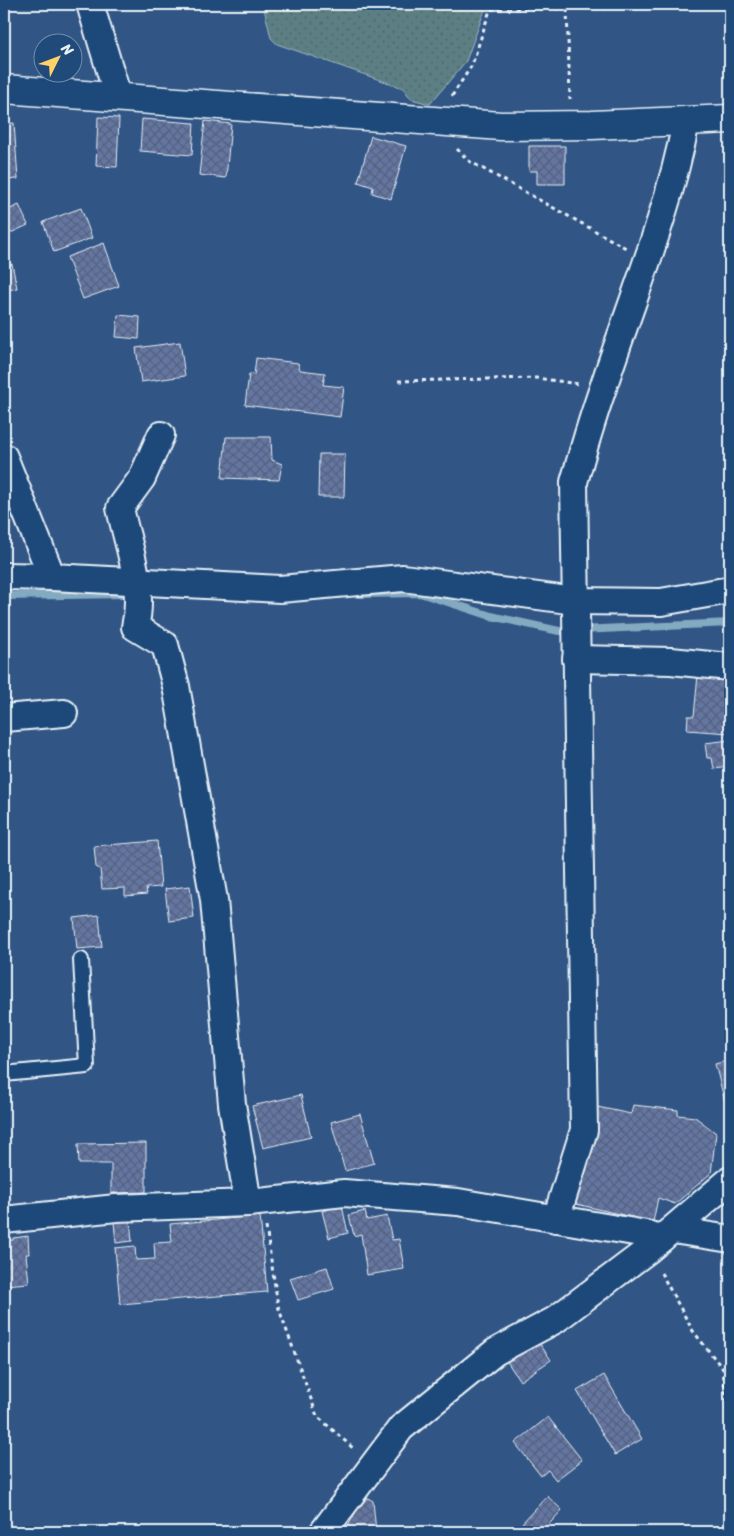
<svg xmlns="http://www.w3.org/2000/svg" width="734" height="1536" viewBox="0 0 734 1536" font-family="Sriracha,sans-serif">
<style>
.grass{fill:url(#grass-dots);stroke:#a2b8be}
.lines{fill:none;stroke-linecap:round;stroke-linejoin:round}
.stream{stroke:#84aac1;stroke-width:8}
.building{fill:url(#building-cross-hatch);stroke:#e8f1f8}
.service-casing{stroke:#e8f1f8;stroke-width:18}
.minor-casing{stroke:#e8f1f8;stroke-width:30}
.tertiary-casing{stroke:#e8f1f8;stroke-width:31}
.path{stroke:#e8f1f8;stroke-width:3;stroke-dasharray:4 4;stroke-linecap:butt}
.service{stroke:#1f4a7a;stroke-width:14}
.minor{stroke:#1f4a7a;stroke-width:26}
.tertiary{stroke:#1f4a7a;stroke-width:28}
</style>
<defs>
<pattern id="grass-dots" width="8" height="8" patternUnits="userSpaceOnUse" patternTransform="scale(1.25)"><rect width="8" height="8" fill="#5c7f84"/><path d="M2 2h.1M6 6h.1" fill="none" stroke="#52666a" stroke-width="1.8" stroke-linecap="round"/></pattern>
<pattern id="building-cross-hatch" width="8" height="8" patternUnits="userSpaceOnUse" patternTransform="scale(1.25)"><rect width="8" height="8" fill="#6376a3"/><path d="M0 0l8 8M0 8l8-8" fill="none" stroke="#56617b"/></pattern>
</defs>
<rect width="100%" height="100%" fill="#315585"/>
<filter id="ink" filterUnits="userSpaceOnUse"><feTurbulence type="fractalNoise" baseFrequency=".02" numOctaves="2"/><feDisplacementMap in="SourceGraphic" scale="10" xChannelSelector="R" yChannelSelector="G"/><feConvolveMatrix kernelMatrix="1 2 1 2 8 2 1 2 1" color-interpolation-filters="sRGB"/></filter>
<g filter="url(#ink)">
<!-- grass -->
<path class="grass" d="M263,4H487L466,61L430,104L411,99L403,88L277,44L271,38Z"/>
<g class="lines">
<!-- stream -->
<g class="stream">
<path d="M360,594L420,593L491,616L559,631L730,623"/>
<path d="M4,596L124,594"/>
</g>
</g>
<!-- building -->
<g class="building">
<path d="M98,117L119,118L117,167L96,166Z"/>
<path d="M142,119L194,123L192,155L140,151Z"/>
<path d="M205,121L231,124L226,178L199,175Z"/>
<path d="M14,123L18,179L4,180V124Z"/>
<path d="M371,136L406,146L391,199L372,193L373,187L358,182Z"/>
<path d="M529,146H565V184H537V171H529Z"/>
<path d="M19,205L28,225L4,236V212Z"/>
<path d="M81,208L92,238L54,252L43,222Z"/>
<path d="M104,243L119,286L83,299L67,257Z"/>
<path d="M12,264L17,288L4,291V266Z"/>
<path d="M118,315L140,317L139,339L116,337Z"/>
<path d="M180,342L185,376L141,382L136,348Z"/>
<path d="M256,358L298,363L300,370L325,373L323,385L344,387L340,417L245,405L249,374L254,375Z"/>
<path d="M226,437H271L272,460L282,464L279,480L222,478Z"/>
<path d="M319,454H345L344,497H318Z"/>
<path d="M698,675L730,678L729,733L687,730L688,716H694Z"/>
<path d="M730,740V767L714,769L712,758H707L705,743Z"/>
<path d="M157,841L161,887L146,888L147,894L125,896V888L102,889L100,869L96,867L94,846Z"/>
<path d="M190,886L194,918L169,921L165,889Z"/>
<path d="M99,915L102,947L77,949L74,918Z"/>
<path d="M730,1060V1101L725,1102L715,1064Z"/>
<path d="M301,1095L311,1137L263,1148L252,1106Z"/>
<path d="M588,1105L631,1114L633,1105L678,1110V1115L695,1117L716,1133L711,1173L675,1204L658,1198L653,1222L572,1203Z"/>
<path d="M360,1114L374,1163L345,1171L331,1122Z"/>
<path d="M146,1143V1192L111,1193V1164H79L78,1144Z"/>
<path d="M342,1206L348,1233L329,1238L322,1211Z"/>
<path d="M365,1211L367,1220L387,1216L392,1240L399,1239L404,1269L367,1275L361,1234L354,1236L349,1215Z"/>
<path d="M260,1216L267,1292L120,1304L115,1248L135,1246L136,1260L155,1259L154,1243L172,1242L170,1224Z"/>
<path d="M130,1220L132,1241L116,1243L114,1222Z"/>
<path d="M28,1236L29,1254H26L29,1283L4,1285V1241L13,1240V1238Z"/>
<path d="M327,1267L334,1289L298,1300L290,1278Z"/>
<path d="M535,1337L551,1360L520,1381L504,1357Z"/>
<path d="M604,1375L642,1439L615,1455L577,1391Z"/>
<path d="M548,1417L582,1460L556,1480L548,1470L541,1476L515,1443Z"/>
<path d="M364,1496L373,1501L376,1532H345Z"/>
<path d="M547,1496L562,1510L542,1532H532L522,1523Z"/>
</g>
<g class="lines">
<defs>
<path id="service" d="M4,1074L87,1066L81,960"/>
<g id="minor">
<path d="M90,4L118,97"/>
<path d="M161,435L142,478L120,508C128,546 145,588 135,627L165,645L176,686L214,900L232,1104L248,1203"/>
<path d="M4,457L52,577"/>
<path d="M4,576L52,577L280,589L403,578L575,601L661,602L730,590"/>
<path d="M576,659L671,661L730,667"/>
<path d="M4,718L64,713"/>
<path d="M556,1219L584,1130L574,482C583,451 592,419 603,388C632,299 668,215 686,122"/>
<path d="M4,1220L116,1208L248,1203L344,1193L458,1202L646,1234L662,1238"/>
<path d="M673,1230L730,1239"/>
<path d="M323,1532L401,1428L495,1352L555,1320L648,1250L730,1180"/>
</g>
<path id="tertiary" d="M4,89L501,126L592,125L730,119"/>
</defs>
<!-- service casing -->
<use href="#service" class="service-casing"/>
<!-- minor casing -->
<use href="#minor" class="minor-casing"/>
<!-- tertiary casing -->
<use href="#tertiary" class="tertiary-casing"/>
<!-- path -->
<g class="path">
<path d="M491,9L670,8"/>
<path d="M567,9L570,99"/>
<path d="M452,96L472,65L492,4"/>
<path d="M457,149L469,161L626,248"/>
<path d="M398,381L536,378L579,384"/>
<path d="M266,1227L278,1306L317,1416L354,1449"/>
<path d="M661,1273L693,1331L723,1369L730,1441"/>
</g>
<!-- service -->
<use href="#service" class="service"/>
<!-- minor -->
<use href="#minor" class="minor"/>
<!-- tertiary -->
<use href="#tertiary" class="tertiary"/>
</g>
</g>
<!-- margin -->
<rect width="734" height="1536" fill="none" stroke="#1f4a7a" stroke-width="20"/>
<rect x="10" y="10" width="714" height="1516" fill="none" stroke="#e8f1f8" stroke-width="2" filter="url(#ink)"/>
<!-- north arrow -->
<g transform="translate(58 58) rotate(48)"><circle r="24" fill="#1f4a7a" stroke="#6f8dac"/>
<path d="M0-4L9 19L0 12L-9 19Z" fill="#ffd166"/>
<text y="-8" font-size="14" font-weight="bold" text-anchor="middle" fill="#e8f1f8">N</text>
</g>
</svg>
